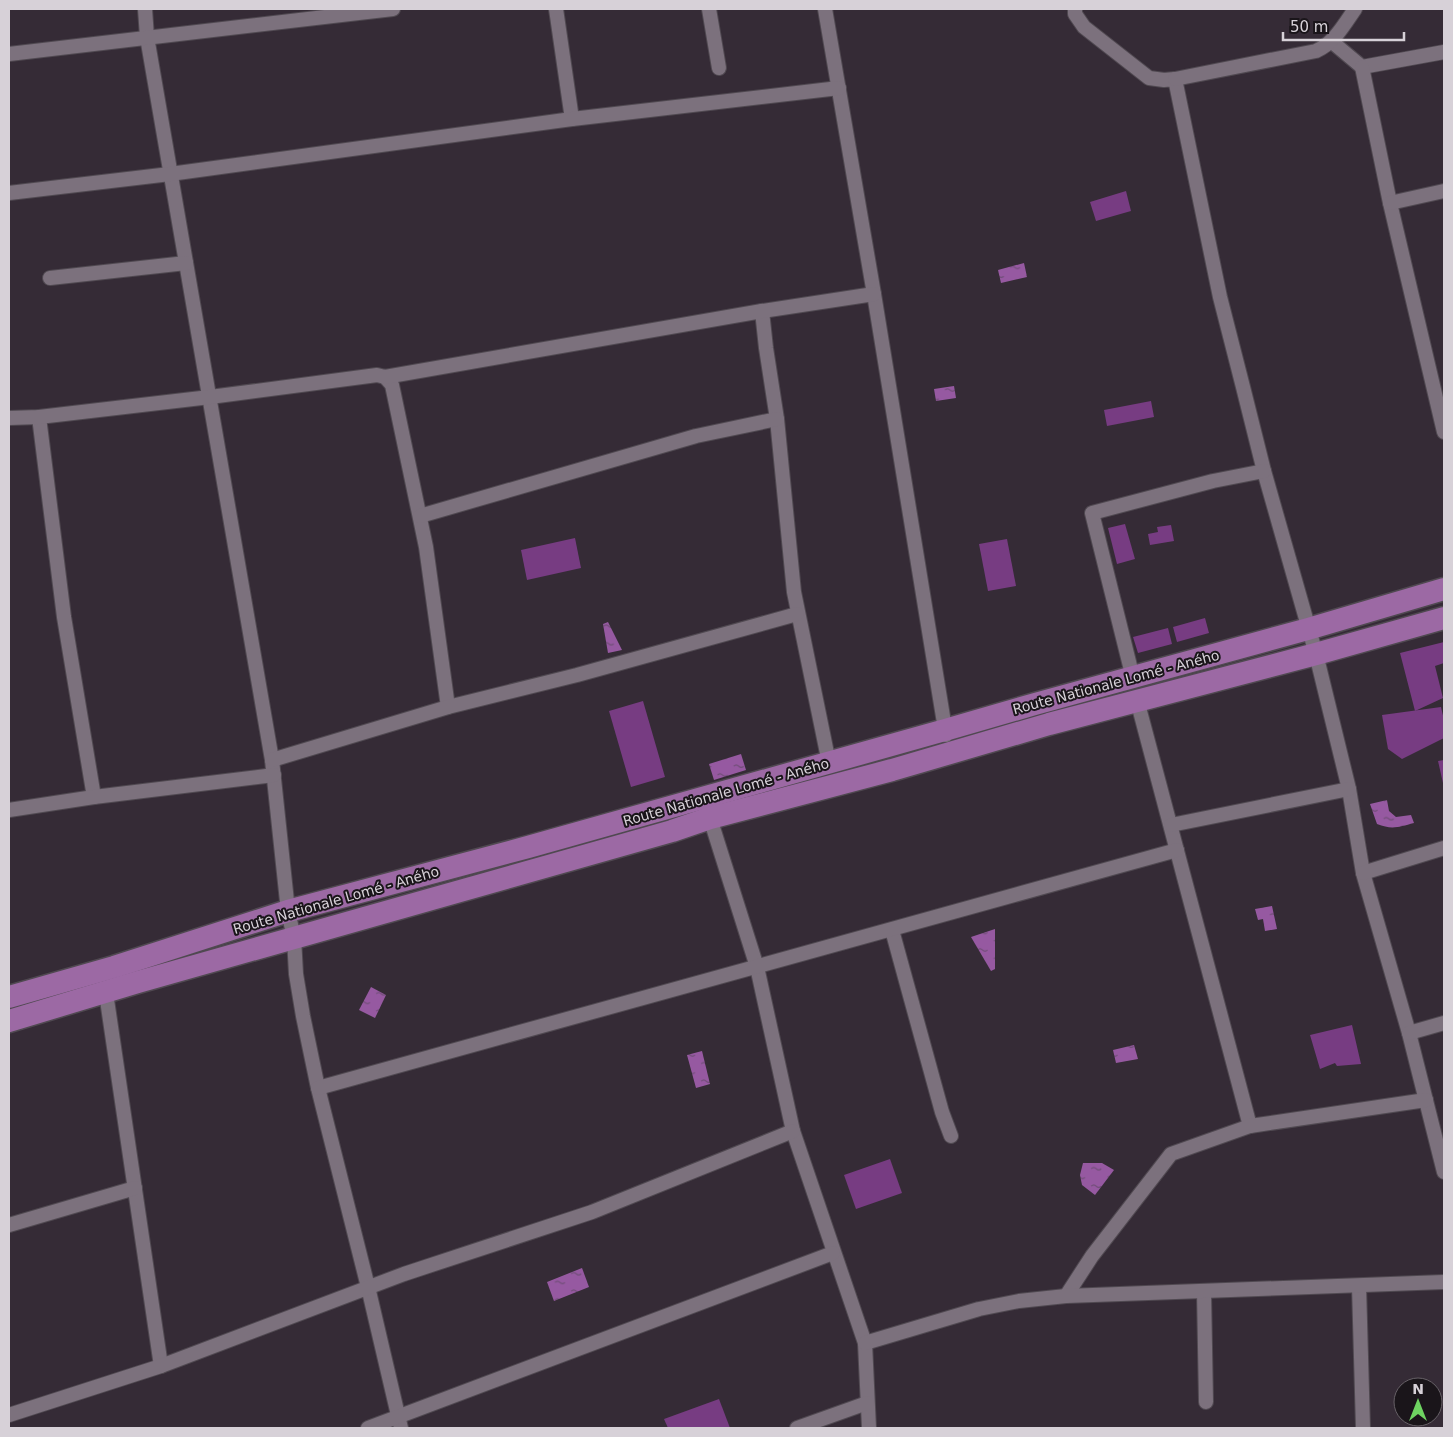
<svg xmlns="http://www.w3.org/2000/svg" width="1453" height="1437" viewBox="0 0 1453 1437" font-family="'DejaVu Sans',sans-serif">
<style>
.water{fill:url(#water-ripples)}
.building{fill:#773c82}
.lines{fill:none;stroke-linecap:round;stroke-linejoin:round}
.minor-casing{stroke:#504951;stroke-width:16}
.trunk-casing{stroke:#504951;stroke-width:25}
.minor{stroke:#7c717d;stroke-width:14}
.trunk{stroke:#9c69a4;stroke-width:22}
.labels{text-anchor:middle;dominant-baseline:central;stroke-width:4;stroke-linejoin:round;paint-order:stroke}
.street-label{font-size:14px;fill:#d7d1d8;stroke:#1a151a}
</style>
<defs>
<pattern id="water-ripples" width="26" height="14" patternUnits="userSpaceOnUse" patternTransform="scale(1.25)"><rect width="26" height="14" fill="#9659a1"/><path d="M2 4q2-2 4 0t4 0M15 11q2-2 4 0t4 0" fill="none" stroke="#6f4d76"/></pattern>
</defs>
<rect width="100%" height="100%" fill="#352b36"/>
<!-- water -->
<g class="water">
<path d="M1024,263L1027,277L1001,283L998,270Z"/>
<path d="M954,386L956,398L936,401L934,389Z"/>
<path d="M608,622L622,650L608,653L603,624Z"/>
<path d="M741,754L746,770L714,780L709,764Z"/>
<path d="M1387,800L1389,811L1396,817L1411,815L1414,823C1399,827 1392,830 1377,824L1370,804Z"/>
<path d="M1272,906L1277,929L1265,931L1263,919L1258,920L1255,909Z"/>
<path d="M995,929V969L991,971L971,937Z"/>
<path d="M371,987L386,995L375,1018L359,1010Z"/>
<path d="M1134,1045L1138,1059L1116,1063L1113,1050Z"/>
<path d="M702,1051L710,1084L696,1088L687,1055Z"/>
<path d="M1083,1163H1102L1114,1170L1095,1195L1082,1185L1080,1175Z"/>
<path d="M582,1268L589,1287L554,1301L547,1282Z"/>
</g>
<!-- building -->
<g class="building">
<path d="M1126,191L1131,211L1096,221L1090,202Z"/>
<path d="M1151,401L1154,417L1107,426L1104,410Z"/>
<path d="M1125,524L1135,559L1117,564L1108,528Z"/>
<path d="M1171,525L1174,541L1150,545L1148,534L1158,532L1157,527Z"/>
<path d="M575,538L581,568L527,580L521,550Z"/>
<path d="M1007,539L1016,586L988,591L979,544Z"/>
<path d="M1205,618L1209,633L1177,642L1173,627Z"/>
<path d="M1168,628L1172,644L1138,653L1133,637Z"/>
<path d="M1444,642V663L1435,666L1443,698L1415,711L1400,653Z"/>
<path d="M643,701L665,777L631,787L609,711Z"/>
<path d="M1441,707L1444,720V738L1402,759L1388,749L1382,715Z"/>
<path d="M1444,760V783H1443L1438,761Z"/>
<path d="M1352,1025L1361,1064L1337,1066L1335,1063L1320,1069L1310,1035Z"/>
<path d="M890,1159L902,1193L856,1209L844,1175Z"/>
<path d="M719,1399L730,1428H668L664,1419Z"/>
</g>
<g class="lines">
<defs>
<g id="minor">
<path d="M145,9L147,37L272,760L288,911L294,938L296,974L303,1016L318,1088L368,1287L401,1428"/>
<path d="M556,9L572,119"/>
<path d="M709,9L719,68"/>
<path d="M825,9L874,294L946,735"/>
<path d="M1075,9V14L1084,27L1149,78L1164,80L1175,79L1220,297L1243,387L1264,471L1316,654L1349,789L1363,873L1409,1033L1444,1172"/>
<path d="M1331,41L1362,67L1444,52"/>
<path d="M9,54L393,9"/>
<path d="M1362,67L1390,203L1444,432"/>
<path d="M1175,79L1316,51C1334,43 1344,25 1355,9"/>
<path d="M9,193L170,174L572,119L839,88"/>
<path d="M1390,203L1444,191"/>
<path d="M50,278L186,263"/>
<path d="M762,311L766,348L777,419L794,592L829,763"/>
<path d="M385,377L392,385L426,547L448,707"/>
<path d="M39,417L64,617L94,797"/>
<path d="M9,418L39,417L210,397L377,375L385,377L762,311L874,294"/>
<path d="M420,516L696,436L777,419"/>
<path d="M1133,678L1092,513L1213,481L1264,471"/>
<path d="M1137,700L1250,1126"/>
<path d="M272,760L448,707L577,675L797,614"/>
<path d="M9,810L94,797L274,775"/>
<path d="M710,818L757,967L793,1131L865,1343L869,1428"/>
<path d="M1171,825L1349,789"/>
<path d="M1363,873L1444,848"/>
<path d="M892,930L942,1112L951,1136"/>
<path d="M106,993L161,1366"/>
<path d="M1409,1033L1444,1023"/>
<path d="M318,1088L1177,850"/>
<path d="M9,1225L135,1188"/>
<path d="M1359,1286L1363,1428"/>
<path d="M1204,1292L1206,1402"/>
<path d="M1066,1296L1092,1256L1171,1154L1250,1126L1426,1100"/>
<path d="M865,1343L979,1309L1019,1301L1066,1296L1444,1282"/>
<path d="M9,1415L161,1366L404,1274L592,1212L793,1131"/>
<path d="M368,1428L833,1253"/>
<path d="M797,1428L867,1403"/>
</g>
<g id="trunk">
<path d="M9,997L114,967L288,911L528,847L945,730L1035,704L1308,629L1444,589"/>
<path d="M9,1021L138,982L672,831L710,818L892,770L1049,724L1316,654L1444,618"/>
</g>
</defs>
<!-- minor casing -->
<use href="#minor" class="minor-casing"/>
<!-- trunk casing -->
<use href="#trunk" class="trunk-casing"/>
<!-- minor -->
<use href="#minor" class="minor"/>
<!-- trunk -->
<use href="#trunk" class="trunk"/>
</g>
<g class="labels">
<!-- street labels -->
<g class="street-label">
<text transform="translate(1116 682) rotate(-15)">Route Nationale Lomé - Aného</text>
<text transform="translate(726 792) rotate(-16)">Route Nationale Lomé - Aného</text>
<text transform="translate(336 900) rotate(-16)">Route Nationale Lomé - Aného</text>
</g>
</g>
<!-- border -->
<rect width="1453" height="1437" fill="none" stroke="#d7d1d8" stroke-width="20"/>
<!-- north arrow -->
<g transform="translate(1418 1402)"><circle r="24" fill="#1a151a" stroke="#666066"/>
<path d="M0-4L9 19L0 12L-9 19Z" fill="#6ed361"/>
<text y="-8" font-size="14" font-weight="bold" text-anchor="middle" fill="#d7d1d8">N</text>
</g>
<!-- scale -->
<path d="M1283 32v8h121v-8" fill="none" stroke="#d7d1d8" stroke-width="2.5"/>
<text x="1290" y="32" font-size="15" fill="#d7d1d8" stroke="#1a151a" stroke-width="4" paint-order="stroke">50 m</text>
</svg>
